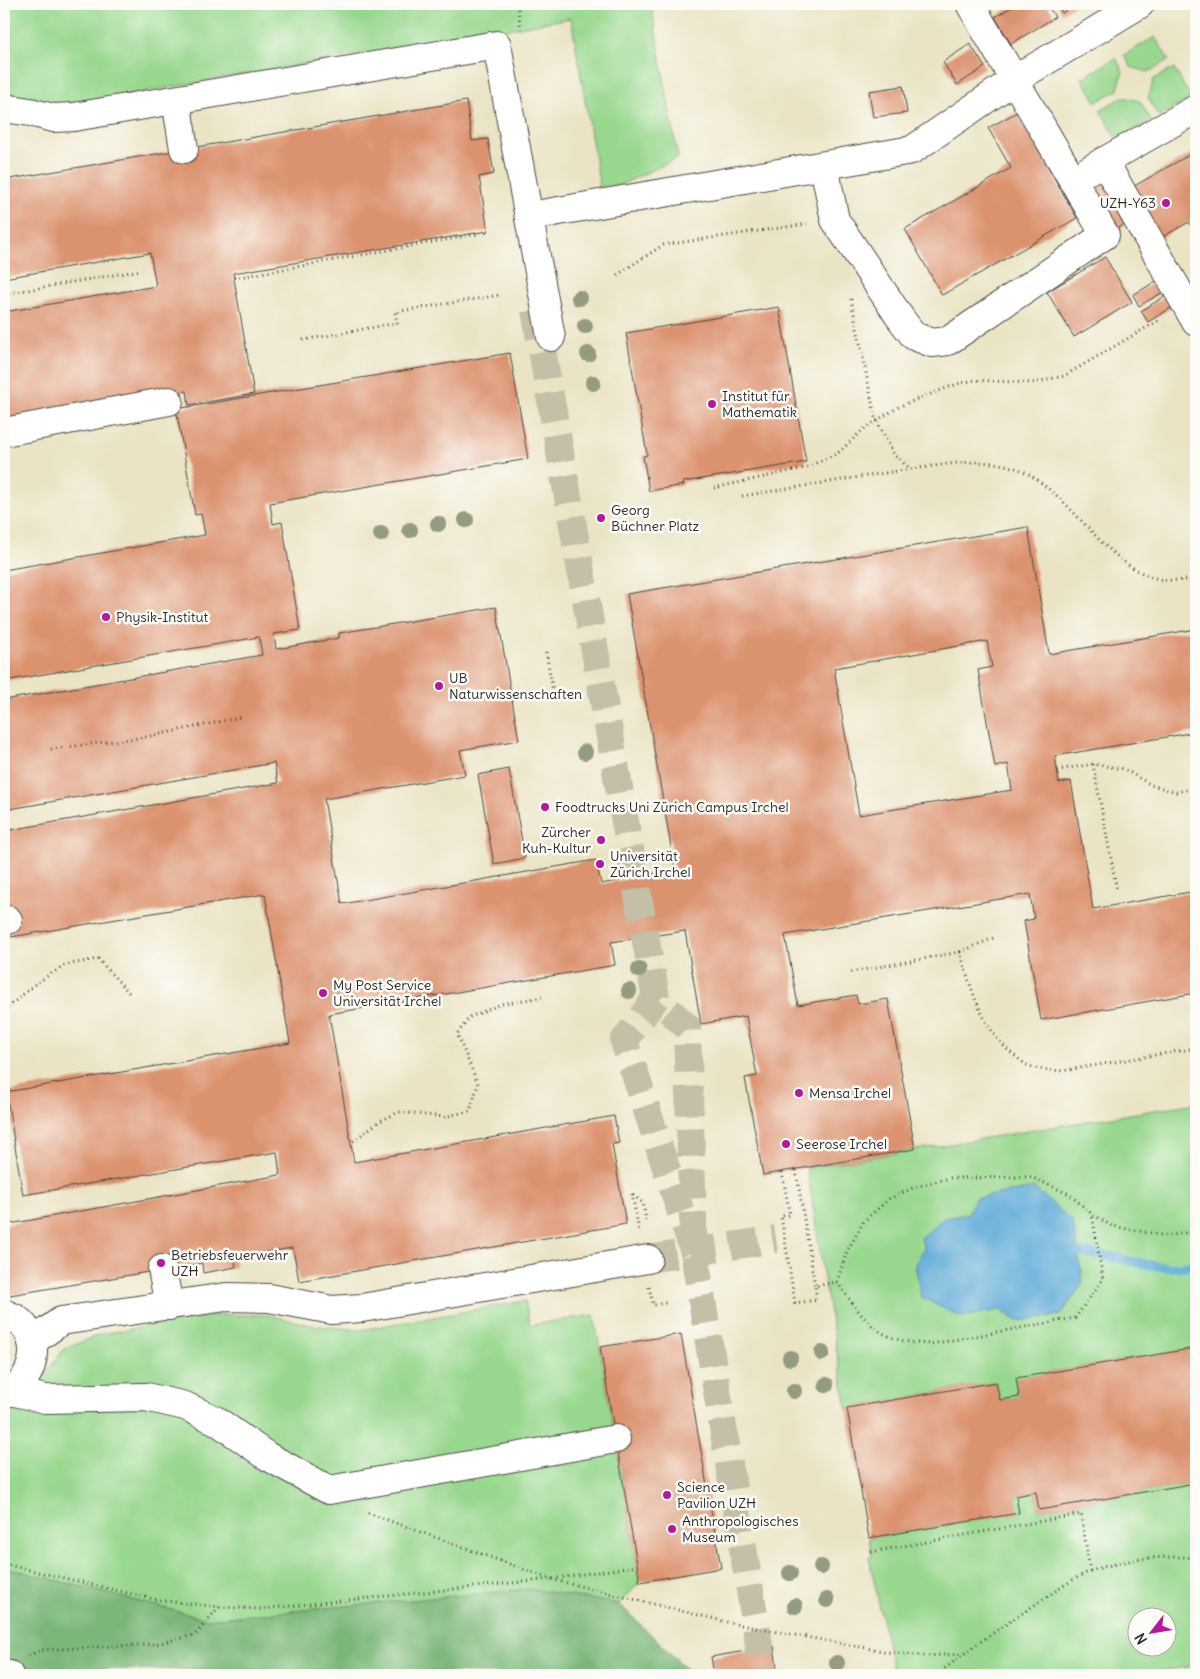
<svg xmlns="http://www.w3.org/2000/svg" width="1200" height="1679" viewBox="0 0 1200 1679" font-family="Delius,sans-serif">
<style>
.green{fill:#98d88e;stroke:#62825c;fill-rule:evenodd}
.forest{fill:#7ab879;stroke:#527252}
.water{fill:#5fabd8;stroke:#456b82}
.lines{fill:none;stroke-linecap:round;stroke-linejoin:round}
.stream{stroke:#5fabd8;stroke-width:9}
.building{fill:#db926e;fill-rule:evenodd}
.minor-tunnel{stroke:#c4bfa6;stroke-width:28;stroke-dasharray:28 14;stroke-linecap:butt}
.minor-casing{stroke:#484742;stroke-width:30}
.path{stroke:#484742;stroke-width:3;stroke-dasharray:1 4;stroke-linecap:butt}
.minor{stroke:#fff;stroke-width:28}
.tree{fill:#939b81}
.poi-dot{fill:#b5179e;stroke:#fdfcf7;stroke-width:2}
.labels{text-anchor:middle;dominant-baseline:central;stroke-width:5;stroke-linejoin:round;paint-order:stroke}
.poi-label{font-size:14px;fill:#2b2b2b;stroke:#fdfcf7;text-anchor:start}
</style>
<rect width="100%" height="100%" fill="#fdfcf7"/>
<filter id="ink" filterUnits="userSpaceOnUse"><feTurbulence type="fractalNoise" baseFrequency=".02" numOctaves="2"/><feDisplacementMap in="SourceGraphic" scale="10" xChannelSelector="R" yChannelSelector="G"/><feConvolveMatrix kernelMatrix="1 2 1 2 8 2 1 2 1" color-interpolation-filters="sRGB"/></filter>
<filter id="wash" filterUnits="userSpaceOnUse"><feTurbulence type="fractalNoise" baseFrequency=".0096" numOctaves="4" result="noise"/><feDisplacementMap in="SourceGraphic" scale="20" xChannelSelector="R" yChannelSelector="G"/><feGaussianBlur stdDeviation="1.12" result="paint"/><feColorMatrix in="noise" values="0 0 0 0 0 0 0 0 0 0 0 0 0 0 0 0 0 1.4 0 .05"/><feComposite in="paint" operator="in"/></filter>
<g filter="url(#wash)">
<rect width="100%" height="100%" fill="#eae4c5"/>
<!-- green -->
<g class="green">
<path d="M4,4H651L678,158L601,194L571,18L61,106L4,98Z"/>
<path d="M1155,37L1169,60L1148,72L1131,67L1124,55Z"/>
<path d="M1116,58L1123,71L1118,90L1096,102L1082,78Z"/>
<path d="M1174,68L1191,98L1158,116L1148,98L1154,79Z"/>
<path d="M1123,97L1140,101L1151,120L1117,139L1100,110Z"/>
<path d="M1196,1103V1348L1016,1378L1019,1397L1000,1400L996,1382L847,1408L825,1285L807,1168Z"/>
<path d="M525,1301L530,1325L594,1315L640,1582L619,1604L530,1589L207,1619L4,1567V1407L16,1403L39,1382L64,1349L101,1334L215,1315H267L312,1325L360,1330Z"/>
<path d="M1196,1483V1666L1130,1675H894L869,1557L872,1556L869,1538L1018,1513L1016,1496L1036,1492L1039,1510ZM1138,1616H1168V1646H1138Z"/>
</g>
<!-- forest -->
<path class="forest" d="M4,1567L207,1619L530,1589L619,1604L693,1675L22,1668L11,1675H4Z"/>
<!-- water -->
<path class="water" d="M1034,1188L1073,1222L1083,1283L1061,1315L1018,1321L1000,1310L960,1317L921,1297L915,1264L924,1250L921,1238L944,1218L967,1214L976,1198Z"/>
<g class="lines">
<!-- stream -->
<path class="stream" d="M1079,1253C1088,1254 1097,1254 1106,1256C1136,1261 1166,1273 1196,1264"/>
</g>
<g id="blocks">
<!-- building -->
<g class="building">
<path d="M1017,4H1047L1055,17L1011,44L995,17Z"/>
<path d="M1057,4H1077L1062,13Z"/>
<path d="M970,44L985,67L957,85L943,62Z"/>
<path d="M903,86L907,113L873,117L869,91Z"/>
<path d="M466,101L472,141L488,139L494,174L479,177L488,231L233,273L254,394L189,405L187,391L4,422V312L156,286L150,253L4,278V180Z"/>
<path d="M1017,112L1077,218L942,295L905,229L1011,168L988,128Z"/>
<path d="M1196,151V235L1189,222L1157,240L1129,189Z"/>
<path d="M1104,174L1130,222L1113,231L1087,184Z"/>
<path d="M1105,257L1132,302L1074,337L1047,292Z"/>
<path d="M1163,277L1170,288L1139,306L1133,295Z"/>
<path d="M1172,292L1179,303L1148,322L1141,311Z"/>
<path d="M779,307L806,462L683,482L684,485L649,491L643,456L647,455L626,333Z"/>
<path d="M510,353L528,459L270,503L273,524L282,522L300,630L274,634L276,649L339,638V633L496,607L519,740L460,750L465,775L324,799L342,904L596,860L601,884L675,870L627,594L1028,527L1049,654L1196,629V732L1055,756L1059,783L1071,781L1093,909L1196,891V993L1041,1020L1024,921L1034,919L1030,894L785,935L798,1005L856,995L858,1004L888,999L915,1149L763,1175L745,1078L757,1076L746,1016L701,1024L685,931L611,942L615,965L329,1014L354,1162L614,1116L619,1143L612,1144L626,1224L299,1281L293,1248L234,1257L236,1267L203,1273L202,1263L4,1296V1225L280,1175L277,1152L23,1195L6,1092L290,1043L265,894L11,937L4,893V831L278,783L274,763L4,810V700L262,655L259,637L4,681V570L205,535L201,514L195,515L176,409ZM987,641L992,667L978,670L995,767L1008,764L1012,790L859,815L834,668Z"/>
<path d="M509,769L525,858L494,864L478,775Z"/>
<path d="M681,1334L721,1568L640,1582L600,1347Z"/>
<path d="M1196,1348V1483L1039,1510L1036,1492L1016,1496L1019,1513L869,1538L847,1408L996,1382L1000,1400L1019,1397L1016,1378Z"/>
<path d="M774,1646L778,1675H714L711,1657Z"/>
</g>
</g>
</g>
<g filter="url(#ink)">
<use href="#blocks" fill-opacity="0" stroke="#484742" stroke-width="1"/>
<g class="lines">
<!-- minor-tunnel -->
<g class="minor-tunnel">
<path d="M535,310L656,998"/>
<path d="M694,1252L624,1041L656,998L687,1027L694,1252L764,1675"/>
<path d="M648,1259L776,1239"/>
</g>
<defs>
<g id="minor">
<path d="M176,100L184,149"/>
<path d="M4,108L30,112L53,118L74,117L497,45L551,337"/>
<path d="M1104,161L1196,322"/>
<path d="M824,166L835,220L901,319L914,336L932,343L948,341L1105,235L970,4"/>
<path d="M1089,170L1196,109"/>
<path d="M530,216L912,150L1014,80L1140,4"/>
<path d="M4,432L169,401"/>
<path d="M4,921L8,920"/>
<path d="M162,1269L169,1306"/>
<path d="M4,1313C7,1315 12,1316 15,1318C45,1338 35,1383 4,1394"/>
<path d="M32,1342L61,1321L226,1297L269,1298L332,1310L362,1308L648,1259"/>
<path d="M11,1391L45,1399L146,1397L185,1406L217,1421L267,1456L329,1490L616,1439"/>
<path d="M4,1674L9,1675"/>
</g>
</defs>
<!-- minor casing -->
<use href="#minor" class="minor-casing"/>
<!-- path -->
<g class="path">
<path d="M517,4L521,29"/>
<path d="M617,275L663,245L807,224"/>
<path d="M234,278L489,232"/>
<path d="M4,294L142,270"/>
<path d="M851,299L875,417L894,455L911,469C944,465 980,457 1012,467C1025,470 1035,478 1045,486C1081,513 1111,565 1155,578C1168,582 1183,580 1196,579"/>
<path d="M303,340L397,323L395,312L500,295"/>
<path d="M714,488L805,468L838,453L865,428L900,406L957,384L975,380L1032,383L1064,376L1161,319"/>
<path d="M742,496L910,469"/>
<path d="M546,652L554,697"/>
<path d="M51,749L146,737L242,717"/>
<path d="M1093,764L1117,890"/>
<path d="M1057,770L1093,764L1124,769L1151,785L1176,792L1196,788"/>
<path d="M960,952L996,937"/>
<path d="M851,972L960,952C972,990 982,1031 1015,1056C1019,1059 1023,1063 1027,1065C1038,1070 1050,1070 1062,1071L1196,1048"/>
<path d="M4,1011L35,984L65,965L98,959L131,995"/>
<path d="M353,1141L380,1121L399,1112L444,1117L470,1111L478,1084L457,1034L470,1017L501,1004L542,997"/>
<path d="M796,1170L815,1286L837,1282L847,1251L864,1221L889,1199L915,1187L950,1178L1031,1177L1069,1194L1092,1214L1112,1226L1167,1236L1196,1231"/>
<path d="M782,1172L790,1215L781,1216L795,1303L817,1300L815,1286"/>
<path d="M632,1194L639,1231"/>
<path d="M633,1195L643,1203L646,1221"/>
<path d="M837,1282C867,1323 876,1342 931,1344L1075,1318L1103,1279L1092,1214"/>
<path d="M649,1287L653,1305L666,1303"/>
<path d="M368,1513L551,1579L735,1624L888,1652L926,1656L962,1654"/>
<path d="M871,1552L1081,1514L1090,1571"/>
<path d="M4,1564L158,1600L219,1607L262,1609L551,1579L637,1566"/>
<path d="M29,1656L40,1650L156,1644L195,1635L219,1607"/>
<path d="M937,1675C968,1649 1002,1627 1036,1604C1052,1594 1074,1577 1091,1571C1125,1559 1161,1555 1196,1558"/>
</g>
<!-- minor -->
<use href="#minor" class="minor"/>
</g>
<!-- trees -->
<g class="tree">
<circle cx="579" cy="298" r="8"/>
<circle cx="585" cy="326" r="8"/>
<circle cx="588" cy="354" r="8"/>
<circle cx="593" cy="383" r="8"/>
<circle cx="466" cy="520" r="8"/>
<circle cx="438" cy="524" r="8"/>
<circle cx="410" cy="530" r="8"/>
<circle cx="381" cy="534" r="8"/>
<circle cx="585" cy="752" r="8"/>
<circle cx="639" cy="970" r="8"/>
<circle cx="629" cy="991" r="8"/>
<circle cx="822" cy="1353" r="8"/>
<circle cx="790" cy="1358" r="8"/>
<circle cx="826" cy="1385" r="8"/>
<circle cx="794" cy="1391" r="8"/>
<circle cx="821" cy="1567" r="8"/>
<circle cx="790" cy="1573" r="8"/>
<circle cx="827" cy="1600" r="8"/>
<circle cx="795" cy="1606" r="8"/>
<circle cx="837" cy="1663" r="8"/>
</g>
</g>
<!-- markers -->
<g class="poi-dot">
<circle cx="1166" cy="203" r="5"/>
<circle cx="712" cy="404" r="5"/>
<circle cx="601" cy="518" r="5"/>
<circle cx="106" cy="617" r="5"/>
<circle cx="439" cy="686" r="5"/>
<circle cx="545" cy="807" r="5"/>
<circle cx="601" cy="840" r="5"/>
<circle cx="600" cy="864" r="5"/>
<circle cx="323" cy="993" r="5"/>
<circle cx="799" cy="1093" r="5"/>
<circle cx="786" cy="1144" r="5"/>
<circle cx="161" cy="1263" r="5"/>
<circle cx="667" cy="1495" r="5"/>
<circle cx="672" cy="1529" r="5"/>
</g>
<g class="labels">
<!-- poi labels -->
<g class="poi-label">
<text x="1156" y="203" text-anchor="end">UZH-Y63</text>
<text x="722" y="396">Institut für<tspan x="722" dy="16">Mathematik</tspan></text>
<text x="611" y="510">Georg<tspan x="611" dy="16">Büchner Platz</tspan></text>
<text x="116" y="617">Physik-Institut</text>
<text x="449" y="678">UB<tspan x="449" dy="16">Naturwissenschaften</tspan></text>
<text x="555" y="807">Foodtrucks Uni Zürich Campus Irchel</text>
<text x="591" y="832" text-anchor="end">Zürcher<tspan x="591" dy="16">Kuh-Kultur</tspan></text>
<text x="610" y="856">Universität<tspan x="610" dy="16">Zürich Irchel</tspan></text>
<text x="333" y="985">My Post Service<tspan x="333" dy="16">Universität Irchel</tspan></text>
<text x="809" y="1093">Mensa Irchel</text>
<text x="796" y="1144">Seerose Irchel</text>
<text x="171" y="1255">Betriebsfeuerwehr<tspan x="171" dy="16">UZH</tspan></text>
<text x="677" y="1487">Science<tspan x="677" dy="16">Pavilion UZH</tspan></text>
<text x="682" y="1521">Anthropologisches<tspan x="682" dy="16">Museum</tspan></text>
</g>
</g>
<!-- margin -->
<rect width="1200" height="1679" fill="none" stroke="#fdfcf7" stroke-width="20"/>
<!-- north arrow -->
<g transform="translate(1152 1632) rotate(239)"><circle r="24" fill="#fdfcf7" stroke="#a9a8a5"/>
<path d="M0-4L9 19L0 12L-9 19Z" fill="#b5179e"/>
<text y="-8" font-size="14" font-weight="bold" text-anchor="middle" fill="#2b2b2b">N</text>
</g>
</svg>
